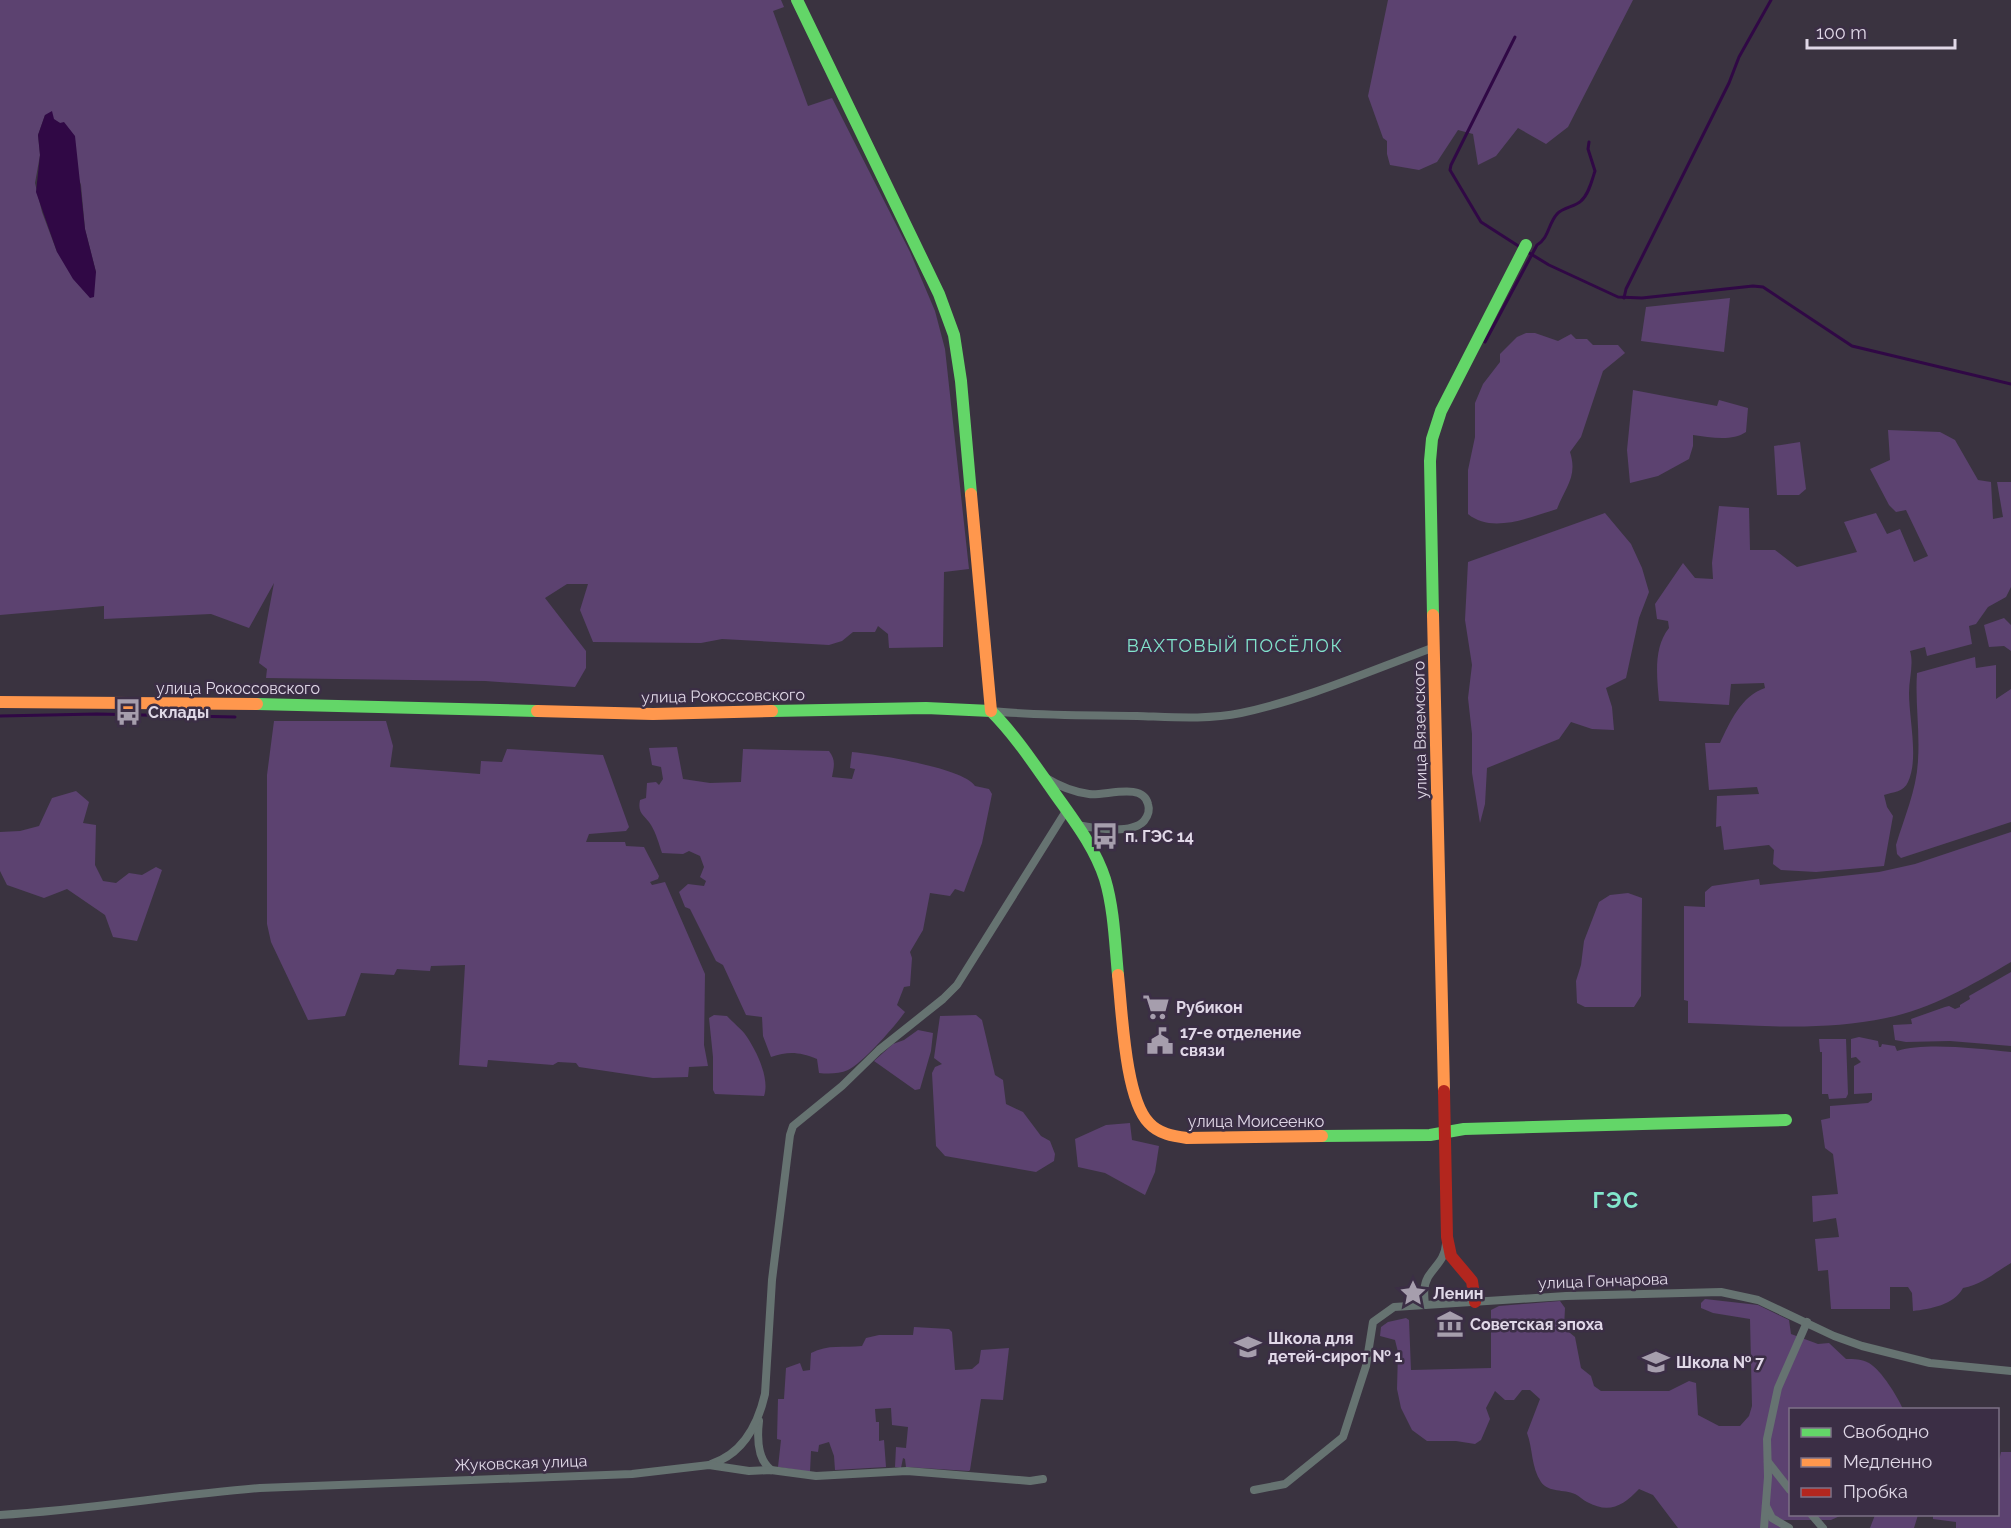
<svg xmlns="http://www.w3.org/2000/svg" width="2011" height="1528" viewBox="0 0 2011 1528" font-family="Raleway,sans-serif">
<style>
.green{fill:#5c4270;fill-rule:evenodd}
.water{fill:#300845}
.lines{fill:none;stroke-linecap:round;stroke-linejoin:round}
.stream{stroke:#300845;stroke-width:3}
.street{stroke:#667371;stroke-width:8}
.fast{stroke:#63d668;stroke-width:12}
.slow{stroke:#ff974d;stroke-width:12}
.jam{stroke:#b3261e;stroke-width:12}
.labels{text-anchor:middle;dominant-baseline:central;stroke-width:5;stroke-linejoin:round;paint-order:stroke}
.street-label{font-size:16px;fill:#e0d8e7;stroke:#3b2e45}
.poi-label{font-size:16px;font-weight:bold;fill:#e0d8e7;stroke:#3b2e45;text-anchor:start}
.neighbourhood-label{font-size:18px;letter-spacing:1.5px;fill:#82e5cc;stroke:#3b2e45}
.district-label{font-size:22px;font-weight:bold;letter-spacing:1.5px;fill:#82e5cc;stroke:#3b2e45}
</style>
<rect width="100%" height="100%" fill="#3a3340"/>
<!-- green -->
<g class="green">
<path d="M0,0H781L784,7L773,11L808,106L832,98L910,252L935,311L945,349L969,569L944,572L943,647L889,648L888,634L878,626L875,632H853L842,641L829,645L722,639L701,643L593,642L580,610L588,584H567L545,598L586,651V668L575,687L485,681L266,678L267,669L259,663L274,583L249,628L211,614L104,619V606L0,615ZM45,115L60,123L81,185L85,229L96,272L57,252L42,212L35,183L40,155L38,135Z"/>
<path d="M1388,0H1633L1568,127L1546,144L1518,128L1496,156L1478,165L1473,134L1458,130L1437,162L1419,170L1390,165L1387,154V141L1383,138L1368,96Z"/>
<path d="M1730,298L1724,352L1641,341L1646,307Z"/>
<path d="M1526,333H1535L1558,341L1571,334L1576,339H1587L1593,345H1618L1625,353L1603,371L1581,437L1570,452C1578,477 1565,487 1557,509C1530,517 1492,534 1468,514V470L1475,437V403L1483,384L1500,362V354L1517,337Z"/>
<path d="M1633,390L1717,406L1719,400L1748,408L1746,432C1731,442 1710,437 1693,435V446L1689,459L1658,476L1630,483L1627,450Z"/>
<path d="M1888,430L1940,432L1955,440L1978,480L1991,482L1993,519L2003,517L1997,482H2011V587L2006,597L1988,607L1976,624L1969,626L1972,644L1927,656L1925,647L1910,651C1914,664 1909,679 1909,693C1909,719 1919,759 1908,782C1904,792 1893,792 1884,795L1887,807L1893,816L1884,866L1816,872L1781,870L1773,864L1774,850L1769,845L1724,850L1721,826L1716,827L1717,796L1759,794L1757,787L1709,790L1705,743H1720C1730,722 1741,696 1765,688L1764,683L1731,684L1729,705L1659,701C1657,677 1653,648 1669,628L1668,621L1657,619L1655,604L1683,563L1695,578L1713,579L1712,563L1719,506L1749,508L1750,550H1775L1797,567L1857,552L1844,522L1876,513L1887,534L1900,529L1914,562L1928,556L1906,510L1896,512L1889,505L1870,469L1890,460Z"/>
<path d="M1800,442L1806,489L1799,495H1777L1774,446Z"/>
<path d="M1605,513L1631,544L1642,568L1649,592L1639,618L1626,678L1606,688L1612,707L1614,730L1592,729L1571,722L1559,739L1487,768L1485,804L1480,823L1472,773V734L1468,698L1472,665L1465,620L1468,562Z"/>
<path d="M2004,618L2011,625V651L2004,646L1989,647L1984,625Z"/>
<path d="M1975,657L1976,668L1996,665V699L2011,689V822L1901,858L1897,854L1896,845C1904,818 1917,789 1918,760C1920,731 1915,702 1917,673Z"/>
<path d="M274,721H386L393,746L390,767L480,774L481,761L502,762L507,749L603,755L629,827L626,831L589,834L586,842H625L626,846L644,847L659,876L658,879L650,882L652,885L665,882L705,974L704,1045L708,1066L689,1067L688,1077L653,1078L579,1067L576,1063L558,1062L553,1065L488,1060L487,1067L459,1065L465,965L431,966L430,971L397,969L394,975L361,973L345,1016L308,1020L271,942L267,924V775Z"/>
<path d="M677,747L683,779L710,783L741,782L743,749L829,751C836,760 834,766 832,777L852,779L855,769L850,768L852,752C875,754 964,768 975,786L989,789L992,794L982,843L964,892L955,889L950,896L930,893L923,930L910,952L912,958L910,986L904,987L897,1005L905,1012C895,1026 863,1063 848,1070C839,1074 828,1074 819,1073L817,1059C799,1052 789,1051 771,1057L763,1036L762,1017L746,1015L723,965L716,961L690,909L685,907L679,892L688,884L704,886L706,881L700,877L704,867L700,856L689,851L683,854L662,853C659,844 656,833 651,825C645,815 637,814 640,800L646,798L647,783L656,782L659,785L663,779L661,767L652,765L649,748Z"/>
<path d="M76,791L89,802L83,823L96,825L95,865L103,881L116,883L129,873L142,875L156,867L162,870L137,941L113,937L105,915L67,889L44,898L7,885L0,871V832L20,831L39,826L52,798Z"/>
<path d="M2011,832V962C1972,985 1931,1009 1886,1018C1821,1032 1754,1025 1688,1023V1001L1684,1000V906L1705,907V892L1712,886L1759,879L1760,885L1879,872L1915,864Z"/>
<path d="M1628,893L1642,898L1641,996L1634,1007H1585L1577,1003L1576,981L1581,965L1584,941L1599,902L1610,895Z"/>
<path d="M2011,972V1046L1950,1041L1906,1042L1895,1040L1893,1025L1912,1024L1911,1019L1945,1007L1949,1006L1955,1009L1960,1007V1005L1970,999L1969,996Z"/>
<path d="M714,1015L727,1016C733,1023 742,1029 747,1037C757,1052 770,1079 764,1096L715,1094L713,1090V1057L709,1018Z"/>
<path d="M976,1015L982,1020L995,1075L1003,1080L1006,1104L1023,1112L1041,1136L1050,1141L1055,1154L1054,1161L1036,1172L945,1156L936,1146L932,1073L935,1067L942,1064L934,1058L940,1016Z"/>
<path d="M918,1030L933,1033L931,1051L920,1089L915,1090L874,1061L893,1044L904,1040Z"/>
<path d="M1859,1037L1878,1041L1879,1047H1881L1882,1044L1895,1046L1897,1051C1927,1042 1978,1049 2011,1052V1263C1994,1273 1983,1284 1963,1288C1954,1305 1930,1309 1913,1311L1912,1293L1908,1287H1890V1309H1831L1828,1270L1818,1271L1815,1239L1839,1237L1836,1218L1813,1222L1812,1196L1838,1194L1833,1154L1825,1148L1821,1120L1830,1118V1106L1868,1103L1872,1100V1093L1854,1094V1066L1861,1062L1856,1057L1851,1058V1039Z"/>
<path d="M1819,1039H1846L1848,1094L1846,1098L1829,1099L1828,1094H1822V1052H1820Z"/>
<path d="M1130,1123L1132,1140L1159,1146L1155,1172L1145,1195L1105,1173L1078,1167L1075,1139L1106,1125Z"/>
<path d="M1705,1299L1758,1305L1789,1320L1791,1334L1818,1344L1829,1343L1846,1359C1854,1359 1862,1359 1869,1363C1882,1371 1897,1396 1903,1409L1790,1410V1514L1842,1515L1831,1520H1782L1792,1528H1678L1653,1495L1639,1489C1623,1506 1609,1514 1587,1502C1583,1500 1579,1496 1575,1494C1564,1489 1549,1493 1541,1482C1531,1467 1533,1449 1527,1433L1540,1399L1530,1390H1522L1514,1400H1505L1495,1391L1486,1408L1490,1419L1481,1440L1475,1444L1456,1441H1427L1412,1430L1401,1408L1397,1389L1398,1352L1395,1340L1380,1336L1381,1327L1388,1322L1406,1318L1409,1320L1411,1370L1491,1368V1310L1499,1306L1560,1301L1565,1308L1564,1328L1575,1337L1581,1368L1591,1376L1594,1386L1601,1391H1669L1689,1381L1696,1383L1698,1415L1719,1426H1740L1749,1416L1752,1406L1750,1319L1713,1313L1701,1308V1303Z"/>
<path d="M914,1327L949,1329L952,1332L955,1370L972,1369L979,1363L981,1350L1009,1348L1003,1400L981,1399L970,1470L969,1471L906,1467L905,1459L903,1458L901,1468L895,1467L896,1447L906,1448L908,1427L892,1425L891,1408L875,1409L876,1422H879V1441L884,1440L886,1467L835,1470L834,1456L829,1442L819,1445L818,1452L811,1451L810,1472L778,1467L781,1440L777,1439L778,1399H784L786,1368L800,1363L803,1371L810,1370L811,1353C828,1344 844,1348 862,1346L866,1338L879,1335H913Z"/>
<path d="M2001,1452H2011V1528H1956V1522L1933,1519V1515L1998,1514V1465Z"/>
<path d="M1875,1515V1514L1918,1515L1914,1528H1870Z"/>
</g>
<!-- water -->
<path class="water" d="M52,111L54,119L60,123L64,122L75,136L85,229L96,272L94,297L90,298L73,279L57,252L36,192L40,155L38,135L45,115Z"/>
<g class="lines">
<!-- stream -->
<g class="stream">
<path d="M1515,37L1451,165L1450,170L1481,222L1520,247"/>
<path d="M1526,251L1549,265L1618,297L1642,298L1753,286L1763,287L1852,346L2011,384"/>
<path d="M1624,298L1626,289L1729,83L1739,57L1771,0"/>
<path d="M1485,342L1537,245C1549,238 1548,224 1557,214C1563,207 1575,207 1581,201C1589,194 1592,180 1595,171L1588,149L1589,142"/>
<path d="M0,716L97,714L235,717"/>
</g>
<!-- street -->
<g class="street">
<path d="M991,711C1039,716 1088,715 1137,716C1171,717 1207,720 1241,713C1307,699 1372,670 1435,647"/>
<path d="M1046,778C1059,786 1074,792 1089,794C1106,796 1143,782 1148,804C1150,810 1148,816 1144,821C1131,835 1094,828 1077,825"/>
<path d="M1425,1305C1424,1296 1423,1286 1428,1277C1436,1265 1445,1259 1446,1244"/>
<path d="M759,1421C757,1438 757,1459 771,1470"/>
<path d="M1768,1462L1790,1490"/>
<path d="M711,1464C743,1454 758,1424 765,1394L772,1280L790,1135L793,1126L842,1086L879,1050L943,999L957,985L1066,811"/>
<path d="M1254,1490L1285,1484L1343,1437L1366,1366L1373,1322L1394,1307L1566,1296L1721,1292L1758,1300L1834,1336L1862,1346L1930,1363L2011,1371"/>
<path d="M1766,1506L1772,1518L1789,1528"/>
<path d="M1811,1514L1823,1528"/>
<path d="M0,1515C87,1510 173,1495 260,1488L632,1474L709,1465L749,1471L771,1470L816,1476L907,1471L1030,1481L1043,1479"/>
<path d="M1764,1528L1768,1477L1767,1439L1778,1388L1807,1322"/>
</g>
<!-- fast -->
<g class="fast">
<path d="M797,0L939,294L954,335L961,381L971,494"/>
<path d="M1433,615L1430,461L1432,439L1441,411L1526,245"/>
<path d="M257,704L537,711"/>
<path d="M772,711L926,708L991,711"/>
<path d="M991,711C1014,734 1032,761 1051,788C1071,817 1094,845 1105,879C1114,909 1115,944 1118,975"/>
<path d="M1322,1136L1430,1135L1464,1129L1786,1120"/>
</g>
<!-- slow -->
<g class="slow">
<path d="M971,494L991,711"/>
<path d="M1433,615L1444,1091"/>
<path d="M0,702L257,704"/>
<path d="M537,711L653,714L772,711"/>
<path d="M1118,975C1122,1011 1125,1099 1149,1123C1159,1134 1173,1136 1187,1138L1322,1136"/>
</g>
<!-- jam -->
<path class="jam" d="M1444,1091L1447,1237L1451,1256L1472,1281L1475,1302"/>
</g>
<!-- icons -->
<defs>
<symbol id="bus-bare" viewBox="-9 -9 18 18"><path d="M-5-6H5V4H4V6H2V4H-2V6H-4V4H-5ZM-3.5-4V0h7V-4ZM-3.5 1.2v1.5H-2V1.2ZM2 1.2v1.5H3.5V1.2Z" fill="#a69ead" stroke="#3b2e45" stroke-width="2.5" paint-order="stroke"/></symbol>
<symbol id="supermarket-bare" viewBox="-9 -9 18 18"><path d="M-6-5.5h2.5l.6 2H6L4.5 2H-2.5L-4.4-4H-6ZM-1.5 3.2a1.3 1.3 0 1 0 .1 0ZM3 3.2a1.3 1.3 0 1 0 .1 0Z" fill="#a69ead" stroke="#3b2e45" stroke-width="2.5" paint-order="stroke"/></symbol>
<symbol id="civic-bare" viewBox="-9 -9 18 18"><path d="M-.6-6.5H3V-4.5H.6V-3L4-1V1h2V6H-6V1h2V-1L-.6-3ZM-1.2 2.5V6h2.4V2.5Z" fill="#a69ead" stroke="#3b2e45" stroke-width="2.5" paint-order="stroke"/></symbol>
<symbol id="sight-bare" viewBox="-9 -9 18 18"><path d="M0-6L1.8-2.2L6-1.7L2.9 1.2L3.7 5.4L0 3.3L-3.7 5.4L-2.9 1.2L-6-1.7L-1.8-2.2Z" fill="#a69ead" stroke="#3b2e45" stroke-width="2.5" paint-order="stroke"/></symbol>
<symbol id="museum-bare" viewBox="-9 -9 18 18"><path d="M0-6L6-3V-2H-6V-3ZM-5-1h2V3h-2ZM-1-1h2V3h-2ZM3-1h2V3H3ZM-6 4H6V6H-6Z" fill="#a69ead" stroke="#3b2e45" stroke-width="2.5" paint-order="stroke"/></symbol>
<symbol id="school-bare" viewBox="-9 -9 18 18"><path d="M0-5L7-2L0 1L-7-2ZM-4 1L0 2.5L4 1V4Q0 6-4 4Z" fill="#a69ead" stroke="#3b2e45" stroke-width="2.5" paint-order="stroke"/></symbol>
</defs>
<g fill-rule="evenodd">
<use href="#bus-bare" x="109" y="693" width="38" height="38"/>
<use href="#bus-bare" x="1086" y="817" width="38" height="38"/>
<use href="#supermarket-bare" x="1137" y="988" width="38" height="38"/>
<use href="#civic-bare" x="1141" y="1022" width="38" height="38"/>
<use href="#sight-bare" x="1394" y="1274" width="38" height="38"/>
<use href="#museum-bare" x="1431" y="1305" width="38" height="38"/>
<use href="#school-bare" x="1229" y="1328" width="38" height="38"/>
<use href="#school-bare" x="1637" y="1343" width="38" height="38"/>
</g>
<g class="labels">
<!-- street labels -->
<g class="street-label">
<text x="238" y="688">улица Рокоссовского</text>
<text transform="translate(723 696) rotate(-1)">улица Рокоссовского</text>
<text transform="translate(1420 730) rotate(-91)">улица Вяземского</text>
<text x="1256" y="1121">улица Моисеенко</text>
<text transform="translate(1603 1281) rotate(-2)">улица Гончарова</text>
<text transform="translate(521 1463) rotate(-2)">Жуковская улица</text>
</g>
<!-- poi labels -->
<g class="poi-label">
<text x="148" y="712">Склады</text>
<text x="1125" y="836">п. ГЭС 14</text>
<text x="1176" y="1007">Рубикон</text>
<text x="1180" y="1032">17-е отделение<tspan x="1180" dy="18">связи</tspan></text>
<text x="1433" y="1293">Ленин</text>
<text x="1470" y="1324">Советская эпоха</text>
<text x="1268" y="1338">Школа для<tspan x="1268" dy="18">детей-сирот № 1</tspan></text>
<text x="1676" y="1362">Школа № 7</text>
</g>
<!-- neighbourhood labels -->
<g class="neighbourhood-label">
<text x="1235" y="645">ВАХТОВЫЙ ПОСЁЛОК</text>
</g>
<!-- district labels -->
<g class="district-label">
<text x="1616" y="1200">ГЭС</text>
</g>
</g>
<!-- legend -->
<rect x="1789" y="1408" width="210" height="108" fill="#3b2e45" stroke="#7d7286" stroke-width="1.5"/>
<rect x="1801" y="1428" width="30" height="9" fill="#63d668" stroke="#7d7286" stroke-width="1.5"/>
<text x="1843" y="1438" font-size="18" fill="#e0d8e7">Свободно</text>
<rect x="1801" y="1458" width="30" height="9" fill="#ff974d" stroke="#7d7286" stroke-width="1.5"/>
<text x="1843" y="1468" font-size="18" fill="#e0d8e7">Медленно</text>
<rect x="1801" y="1488" width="30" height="9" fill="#b3261e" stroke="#7d7286" stroke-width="1.5"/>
<text x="1843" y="1498" font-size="18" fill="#e0d8e7">Пробка</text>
<!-- scale -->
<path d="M1807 39v9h148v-9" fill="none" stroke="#e0d8e7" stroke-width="3"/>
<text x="1816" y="39" font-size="18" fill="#e0d8e7" stroke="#3b2e45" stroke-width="4.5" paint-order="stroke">100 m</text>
</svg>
